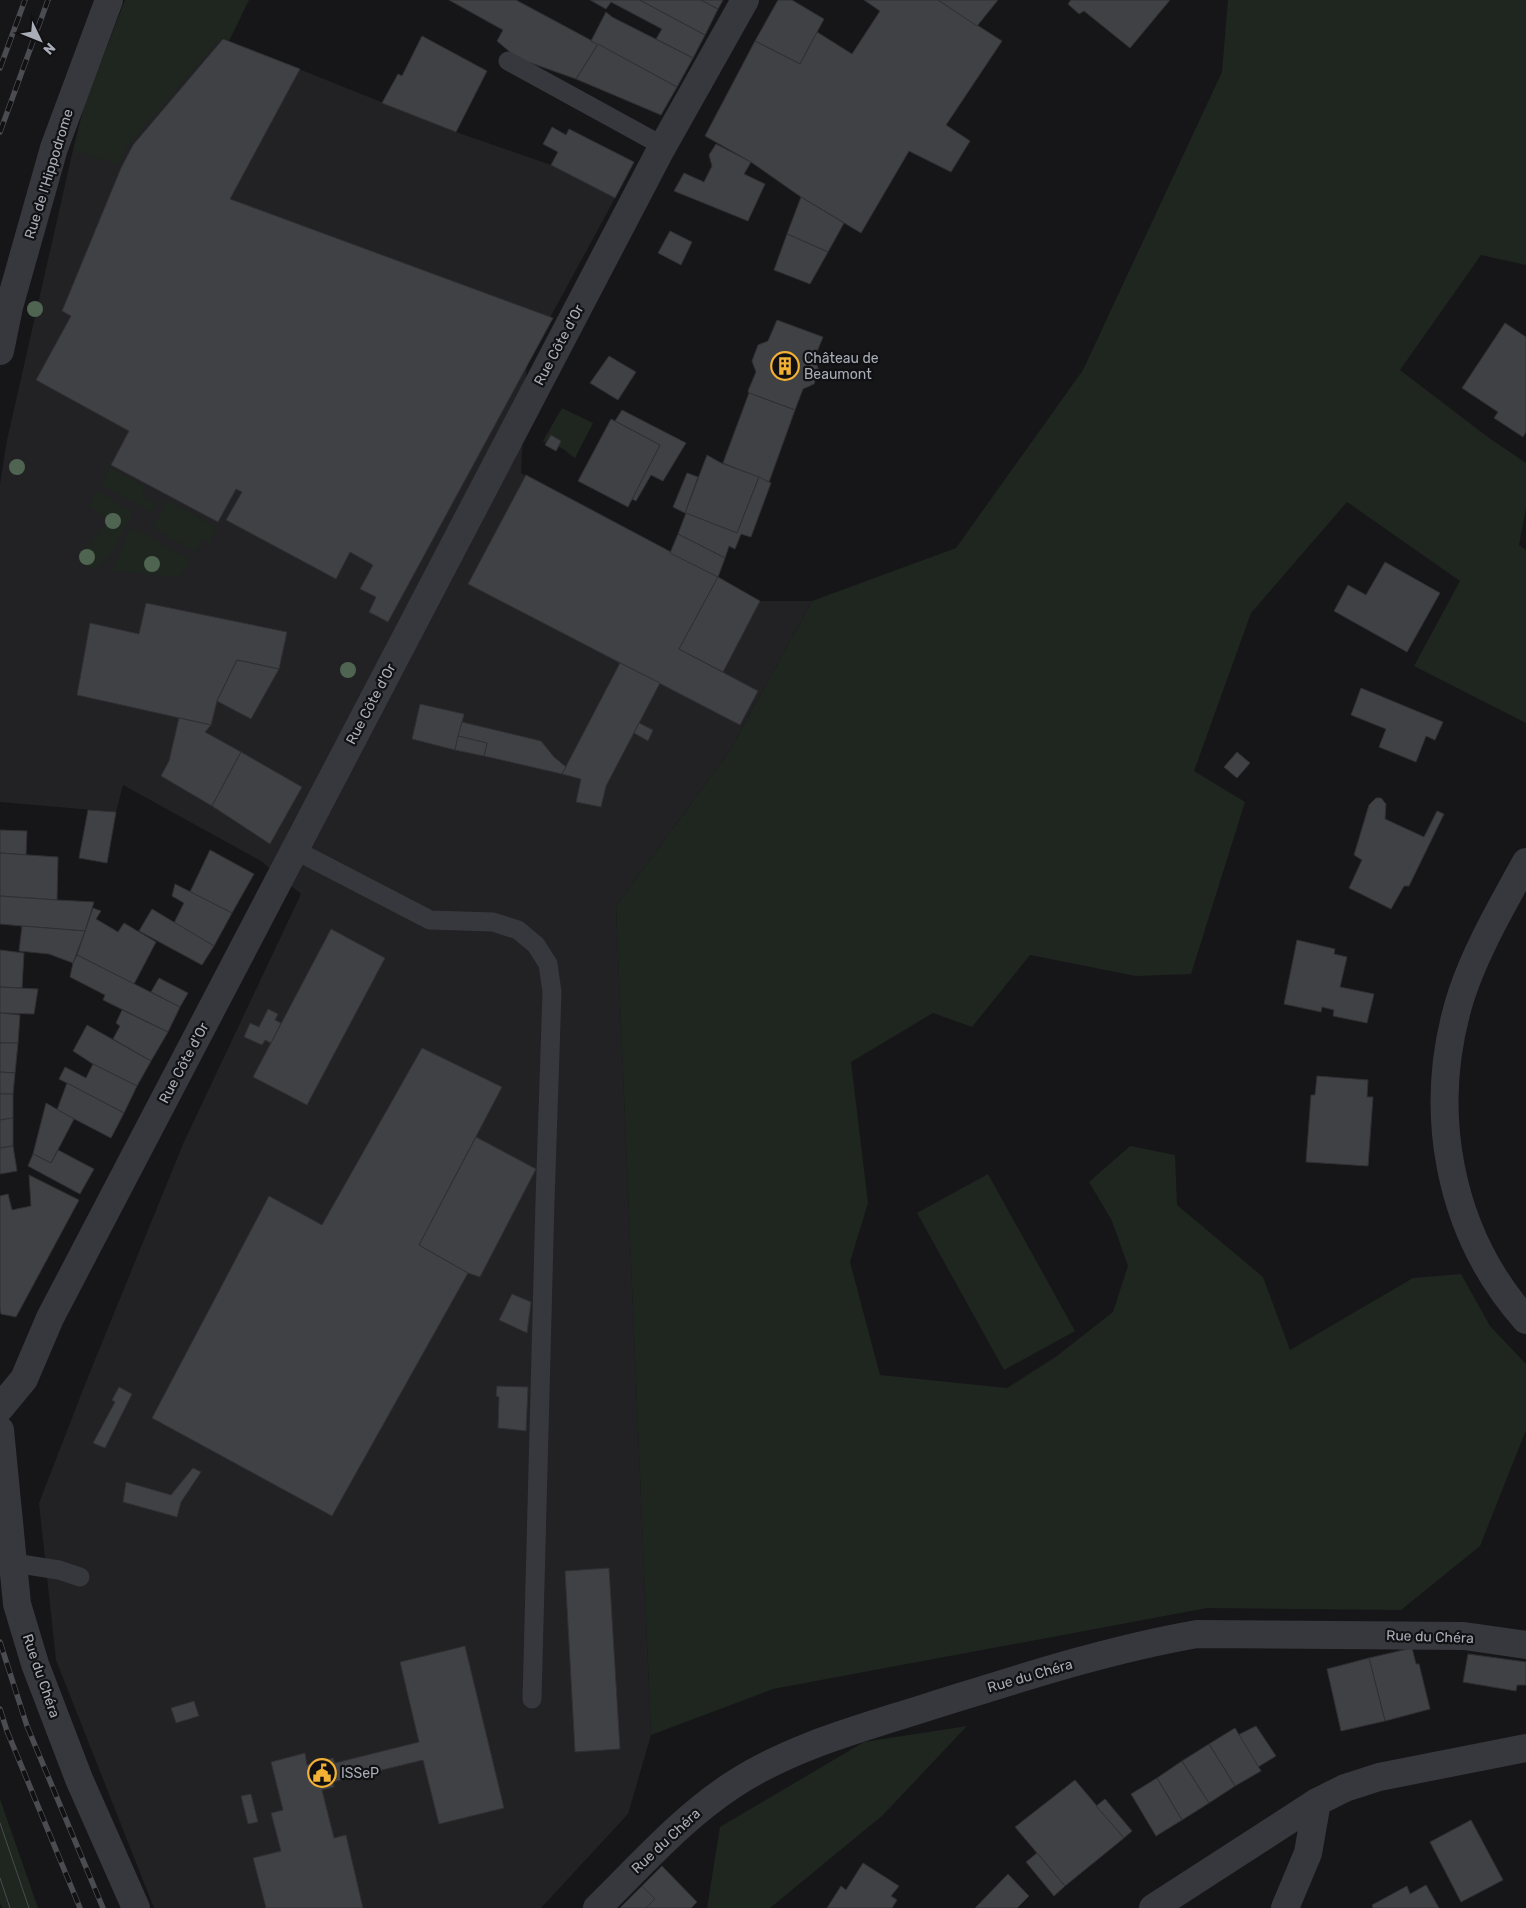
<svg xmlns="http://www.w3.org/2000/svg" width="1526" height="1908" viewBox="0 0 1526 1908" font-family="Rubik,sans-serif">
<style>
.built{fill:#222225}
.green{fill:#1e261f}
.building{fill:#404145;stroke:#303034}
.lines{fill:none;stroke-linecap:round;stroke-linejoin:round}
.lane{stroke:#37383d;stroke-width:19}
.street{stroke:#37383d;stroke-width:28}
.tram{stroke:#4a4c52;stroke-width:1}
.rail-casing{stroke:#4a4c52;stroke-width:5.5}
.rail{stroke:#111113;stroke-width:4;stroke-dasharray:11;stroke-linecap:butt}
.tree{fill:#506452}
.labels{text-anchor:middle;dominant-baseline:central;stroke-width:4.5;stroke-linejoin:round;paint-order:stroke}
.street-label{font-size:14px;fill:#a8adb8;stroke:#111113}
.poi-label{font-size:14px;fill:#a8adb8;stroke:#111113;text-anchor:start}
</style>
<rect width="100%" height="100%" fill="#161618"/>
<!-- built -->
<path class="built" d="M131,5L229,41L456,132L551,165L615,198L527,360L521,473L760,601H812L729,752L616,906L651,1735L628,1814L541,1908H154L56,1660L39,1503L86,1382L183,1144L301,894L261,861L123,785L116,812L0,802V484L7,440L73,150Z"/>
<!-- green -->
<g class="green">
<path d="M125,0H249L229,41L221,38L126,147L119,165L73,150L84,106Z"/>
<path d="M1228,0H1526V265L1481,255L1400,370L1489,438L1526,463V508L1519,545L1526,550V723L1414,666L1460,581L1347,502L1251,613L1194,771L1245,802L1191,974L1136,976L1030,955L972,1027L933,1013L851,1062L868,1203L850,1262L880,1375L1007,1388L1057,1356L1113,1312L1128,1266L1112,1221L1089,1182L1130,1146L1175,1155L1177,1205L1263,1277L1290,1350L1413,1278L1461,1274L1490,1326L1526,1364V1430L1480,1546L1401,1610L1207,1608L773,1689L651,1735L616,906L729,752L812,601L956,548L1083,370L1222,72Z"/>
<path d="M562,408L593,423L575,458C570,455 565,449 559,447L557,450L543,441Z"/>
<path d="M110,467L143,486L142,495L156,504L151,512L101,484Z"/>
<path d="M97,491L133,512L114,549L95,570L75,560L109,522L89,505Z"/>
<path d="M168,500L217,528L209,543L202,540L196,552L152,528Z"/>
<path d="M131,527L191,560L178,577L112,571Z"/>
<path d="M988,1174L1075,1331L1004,1370L917,1213Z"/>
<path d="M967,1726L883,1815L770,1908H707L720,1827L864,1742Z"/>
<path d="M0,1799L38,1908H2L0,1903Z"/>
</g>
<!-- building -->
<g class="building">
<path d="M449,0H516L598,44L576,79L517,58L497,41L503,30Z"/>
<path d="M590,0H640L705,35L693,58L656,39L662,29L611,2L606,9Z"/>
<path d="M640,0H701L718,9L705,35Z"/>
<path d="M701,0H723L718,9Z"/>
<path d="M778,0H792L824,19L800,64L755,41Z"/>
<path d="M864,0H938L1002,41L946,125L970,141L951,172L909,151L861,233L801,197L751,162L705,136L755,41L800,64L817,32L852,54L880,11Z"/>
<path d="M938,0H998L977,26Z"/>
<path d="M1071,0H1170L1130,48L1084,11L1079,14L1068,4Z"/>
<path d="M606,12L612,17L693,58L677,87L591,41Z"/>
<path d="M422,36L487,71L456,132L382,103L398,74L402,76Z"/>
<path d="M223,39L300,69L230,199L553,318L388,622L369,612L376,597L360,589L373,565L350,552L336,579L226,520L242,492L236,489L218,522L111,465L129,431L36,380L71,316L62,311L121,168L133,145Z"/>
<path d="M598,44L677,87L661,115L576,79Z"/>
<path d="M552,127L566,135L569,129L634,162L615,198L551,165L558,152L543,144Z"/>
<path d="M716,144L751,162L744,174L765,184L748,221L674,191L684,173L704,182L712,166L709,155Z"/>
<path d="M801,197L844,223L828,252L787,234Z"/>
<path d="M670,231L692,242L681,265L658,253Z"/>
<path d="M787,234L828,252L810,284L774,270Z"/>
<path d="M777,320L823,337L814,359L819,370L814,384L803,389L795,410L749,393L748,391L756,372L752,361L758,345L768,341Z"/>
<path d="M1505,323L1526,337V432L1523,437L1494,418L1498,412L1462,388Z"/>
<path d="M609,356L636,372L618,400L590,383Z"/>
<path d="M749,393L795,410L769,482L723,463Z"/>
<path d="M622,410L686,443L663,481L651,475L636,501L632,499L660,445L615,421Z"/>
<path d="M611,419L660,445L628,507L578,481Z"/>
<path d="M551,435L561,441L556,451L545,445Z"/>
<path d="M707,455L721,463L759,477L737,533L685,513Z"/>
<path d="M687,473L698,477L685,513L673,507Z"/>
<path d="M526,475L718,577L679,649L758,691L740,725L468,584Z"/>
<path d="M759,477L771,483L751,537L741,534L735,549L729,546L725,558L678,534L686,513L737,533Z"/>
<path d="M678,534L725,558L718,577L670,553Z"/>
<path d="M1385,562L1440,593L1407,652L1334,611L1348,585L1366,595Z"/>
<path d="M718,577L760,601L723,672L679,649Z"/>
<path d="M146,603L287,632L279,669L237,660L217,701L211,725L77,695L90,623L139,634Z"/>
<path d="M237,660L279,669L251,719L217,701Z"/>
<path d="M620,663L660,683L606,786L601,807L576,802L581,779L562,774Z"/>
<path d="M1361,688L1443,722L1435,740L1426,736L1416,762L1379,747L1386,729L1351,715Z"/>
<path d="M420,704L464,714L455,750L412,739Z"/>
<path d="M179,718L211,725L205,732L241,752L212,806L161,776L169,761Z"/>
<path d="M462,722L541,741L554,757L566,767L562,774L484,756L487,743L458,736Z"/>
<path d="M639,723L653,730L648,741L634,733Z"/>
<path d="M458,736L487,743L484,756L455,750Z"/>
<path d="M241,752L302,787L270,844L212,806Z"/>
<path d="M1237,752L1250,763L1237,778L1224,767Z"/>
<path d="M1376,798H1381L1386,804L1385,819L1424,837L1437,811L1444,814L1409,886H1404L1391,909L1349,888L1362,860L1354,855L1369,805Z"/>
<path d="M88,810L116,812L107,863L79,858Z"/>
<path d="M0,830L27,831L26,855L0,853Z"/>
<path d="M210,850L254,874L232,913L190,892Z"/>
<path d="M0,853L58,857L57,900L0,896Z"/>
<path d="M175,884L232,913L214,946L174,923L184,903L172,896Z"/>
<path d="M0,896L57,900L94,902L85,931L22,926L0,924Z"/>
<path d="M93,908L101,911L96,919L118,932L124,923L156,942L134,984L77,955Z"/>
<path d="M152,909L214,946L202,965L139,931Z"/>
<path d="M22,926L85,931L73,963L49,954L19,951Z"/>
<path d="M331,929L385,958L307,1105L253,1077Z"/>
<path d="M1297,940L1335,949L1334,954L1347,957L1340,987L1374,994L1367,1023L1333,1016L1334,1010L1322,1007L1321,1012L1284,1004Z"/>
<path d="M0,950L24,953L22,988L0,987Z"/>
<path d="M77,955L180,1007L168,1032L103,1000L105,995L70,977L73,963Z"/>
<path d="M159,978L188,993L180,1007L151,992Z"/>
<path d="M0,987L38,989L34,1014L0,1013Z"/>
<path d="M268,1009L278,1014L275,1020L281,1023L271,1043L265,1040L262,1045L244,1037L250,1023L259,1027Z"/>
<path d="M122,1010L168,1032L151,1061L113,1039L120,1026L116,1023Z"/>
<path d="M0,1013L20,1015L18,1043H0Z"/>
<path d="M87,1025L151,1061L137,1086L93,1064L73,1051Z"/>
<path d="M0,1043H18L15,1073L0,1072Z"/>
<path d="M422,1048L502,1087L419,1245L468,1273L332,1516L152,1418L269,1196L322,1225Z"/>
<path d="M93,1064L137,1086L124,1113L59,1079L65,1067L86,1078Z"/>
<path d="M0,1072L15,1073L13,1094H0Z"/>
<path d="M1317,1076L1368,1080L1367,1097H1373L1368,1166L1306,1162L1311,1095H1315Z"/>
<path d="M67,1083L124,1113L111,1138L57,1110Z"/>
<path d="M0,1094H13V1118L0,1120Z"/>
<path d="M46,1103L74,1119L51,1163L33,1154Z"/>
<path d="M13,1118V1146L0,1148V1120Z"/>
<path d="M476,1137L536,1169L480,1277L468,1273L419,1245Z"/>
<path d="M13,1146L17,1171L0,1174V1148Z"/>
<path d="M58,1150L94,1169L80,1194L28,1166L33,1154L51,1163Z"/>
<path d="M29,1175L79,1200L16,1317L1,1314L0,1308V1196L8,1194L12,1210L31,1206Z"/>
<path d="M512,1294L531,1302L527,1333L499,1320Z"/>
<path d="M497,1386L528,1387L526,1431L498,1428L499,1397L496,1396Z"/>
<path d="M119,1387L132,1394L105,1448L93,1443L115,1402L112,1400Z"/>
<path d="M193,1468L201,1472L181,1502L177,1517L123,1502L126,1482L171,1495Z"/>
<path d="M609,1568L620,1749L575,1752L565,1571Z"/>
<path d="M465,1646L504,1808L439,1824L423,1760L333,1782L334,1787L322,1790L334,1838L346,1835L363,1908H266L253,1858L281,1851L271,1813L283,1810L271,1762L305,1753L307,1765L333,1758L335,1763L419,1742L400,1662Z"/>
<path d="M1412,1648L1416,1664H1419L1430,1709L1385,1721L1369,1658Z"/>
<path d="M1468,1654L1526,1662V1685H1517L1516,1691L1463,1682Z"/>
<path d="M1369,1658L1385,1721L1341,1731L1327,1669Z"/>
<path d="M194,1701L199,1716L176,1723L171,1708Z"/>
<path d="M1256,1726L1276,1756L1258,1767L1238,1735Z"/>
<path d="M1235,1728L1261,1771L1235,1786L1209,1744Z"/>
<path d="M1209,1744L1235,1786L1209,1803L1182,1761Z"/>
<path d="M1182,1761L1209,1803L1182,1820L1157,1778Z"/>
<path d="M1157,1778L1182,1820L1156,1836L1131,1794Z"/>
<path d="M1075,1780L1124,1838L1065,1886L1015,1827Z"/>
<path d="M251,1794L258,1822L248,1824L241,1796Z"/>
<path d="M1105,1799L1132,1831L1124,1838L1096,1806Z"/>
<path d="M1471,1820L1503,1880L1461,1902L1430,1842Z"/>
<path d="M1037,1853L1065,1886L1054,1896L1026,1862Z"/>
<path d="M863,1863L899,1886L891,1896L897,1900L892,1908H827L841,1886L846,1890Z"/>
<path d="M662,1866L697,1902L691,1908H646L655,1899L642,1886Z"/>
<path d="M1008,1874L1029,1896L1017,1908H975Z"/>
<path d="M1426,1885L1439,1908H1373L1372,1905L1407,1886L1410,1894Z"/>
<path d="M642,1886L655,1899L646,1908H620Z"/>
</g>
<g class="lines">
<!-- lane -->
<g class="lane">
<path d="M508,61L663,146"/>
<path d="M295,850L430,920L493,922L518,930L536,945L548,964L552,992L545,1201L532,1699"/>
<path d="M14,1563L59,1570L80,1577"/>
</g>
<!-- street -->
<g class="street">
<path d="M0,351L9,307L54,148L109,0"/>
<path d="M1526,862C1503,904 1476,950 1461,996C1426,1108 1447,1231 1526,1320"/>
<path d="M0,1408L24,1379L50,1318L659,153L745,0"/>
<path d="M0,1430L17,1604L35,1664L79,1779L136,1908"/>
<path d="M597,1908C640,1866 681,1819 731,1786C791,1746 863,1728 931,1706C1018,1679 1106,1650 1197,1634L1464,1636L1526,1645"/>
<path d="M1153,1908L1317,1802L1345,1788L1379,1777L1526,1748"/>
<path d="M1285,1908L1308,1853L1317,1802"/>
</g>
<!-- tram -->
<g class="tram">
<path d="M0,1823L29,1908"/>
<path d="M0,1878L10,1908"/>
</g>
<defs>
<g id="rail">
<path d="M0,68L25,0"/>
<path d="M0,132L48,0"/>
<path d="M0,1642L27,1726L103,1908"/>
<path d="M0,1709L7,1731L80,1908"/>
</g>
</defs>
<!-- rail casing -->
<use href="#rail" class="rail-casing"/>
<!-- rail -->
<use href="#rail" class="rail"/>
</g>
<!-- trees -->
<g class="tree">
<circle cx="35" cy="309" r="8"/>
<circle cx="17" cy="467" r="8"/>
<circle cx="113" cy="521" r="8"/>
<circle cx="87" cy="557" r="8"/>
<circle cx="152" cy="564" r="8"/>
<circle cx="348" cy="670" r="8"/>
</g>
<!-- icons -->
<defs>
<symbol id="building-ring" viewBox="-11 -11 22 22"><circle r="9.5" fill="#111113" stroke="#f2b134" stroke-width="1.5"/><path d="M-4-6H4V6H1V3H-1V6H-4ZM-2.5-4.3h1.7v1.8h-1.7ZM.8-4.3h1.7v1.8H.8ZM-2.5-1h1.7V.8h-1.7ZM.8-1h1.7V.8H.8Z" fill="#f2b134"/></symbol>
<symbol id="civic-ring" viewBox="-11 -11 22 22"><circle r="9.5" fill="#111113" stroke="#f2b134" stroke-width="1.5"/><path d="M-.6-6.5H3V-4.5H.6V-3L4-1V1h2V6H-6V1h2V-1L-.6-3ZM-1.2 2.5V6h2.4V2.5Z" fill="#f2b134"/></symbol>
</defs>
<g fill-rule="evenodd">
<use href="#building-ring" x="769" y="350" width="32" height="32"/>
<use href="#civic-ring" x="306" y="1757" width="32" height="32"/>
</g>
<g class="labels">
<!-- street labels -->
<g class="street-label">
<text transform="translate(49 174) rotate(-73)">Rue de l'Hippodrome</text>
<text transform="translate(559 345) rotate(-62)">Rue Côte d'Or</text>
<text transform="translate(371 704) rotate(-62)">Rue Côte d'Or</text>
<text transform="translate(184 1063) rotate(-62)">Rue Côte d'Or</text>
<text transform="translate(1430 1637) rotate(2)">Rue du Chéra</text>
<text transform="translate(41 1676) rotate(71)">Rue du Chéra</text>
<text transform="translate(1030 1676) rotate(-16)">Rue du Chéra</text>
<text transform="translate(666 1841) rotate(-43)">Rue du Chéra</text>
</g>
<!-- poi labels -->
<g class="poi-label">
<text x="804" y="358">Château de<tspan x="804" dy="16">Beaumont</tspan></text>
<text x="341" y="1773">ISSeP</text>
</g>
</g>
<!-- north arrow -->
<g transform="translate(40 40) rotate(133)" stroke="#111113" stroke-width="4" paint-order="stroke">
<path d="M0-4L9 19L0 12L-9 19Z" fill="#a8adb8"/>
<text y="-8" font-size="14" font-weight="bold" text-anchor="middle" fill="#a8adb8">N</text>
</g>
</svg>
